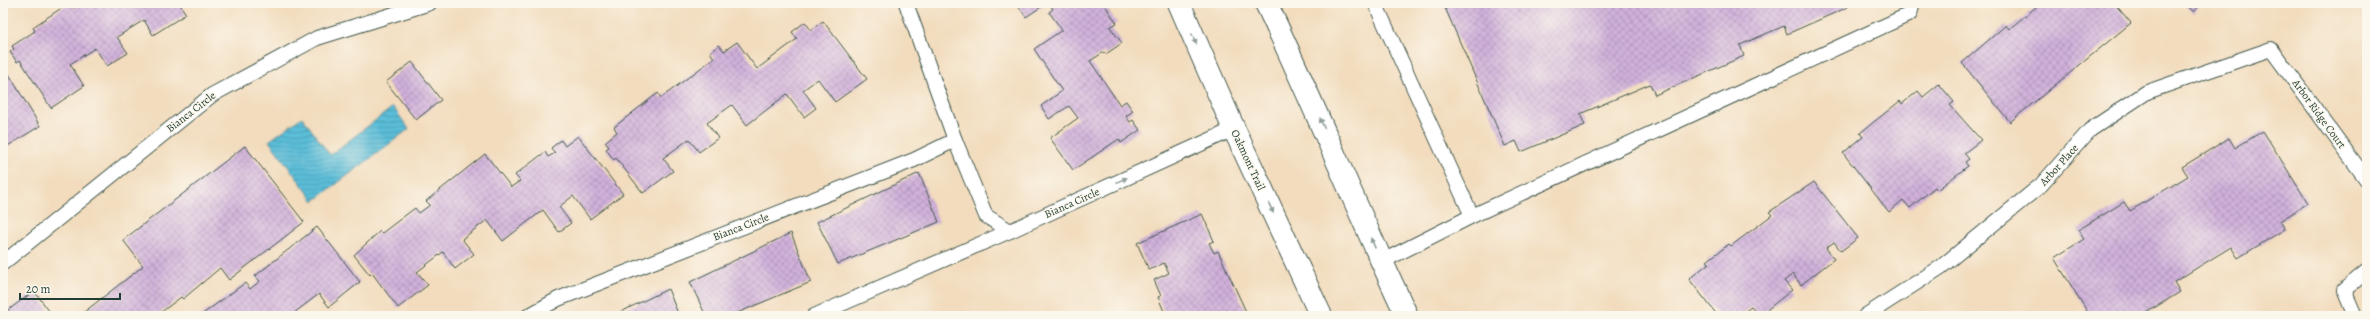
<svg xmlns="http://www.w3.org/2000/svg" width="2370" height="319" viewBox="0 0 2370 319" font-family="Alegreya,serif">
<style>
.water{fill:url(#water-rules);stroke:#3d7e86}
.building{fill:url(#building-cross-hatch)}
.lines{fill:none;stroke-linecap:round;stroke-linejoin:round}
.service-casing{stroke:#3f5549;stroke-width:16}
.tertiary-casing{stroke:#3f5549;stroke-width:24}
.service{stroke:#fff;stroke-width:14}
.tertiary{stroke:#fff;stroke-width:22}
.oneway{fill:#8f9e9a}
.labels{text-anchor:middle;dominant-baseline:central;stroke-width:3;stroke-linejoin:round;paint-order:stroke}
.street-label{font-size:11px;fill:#1f3d34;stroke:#fbf7ec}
</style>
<defs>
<pattern id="water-rules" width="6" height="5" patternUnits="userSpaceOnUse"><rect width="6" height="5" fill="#5bbed9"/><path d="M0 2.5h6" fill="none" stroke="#4b9cb1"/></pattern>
<pattern id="building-cross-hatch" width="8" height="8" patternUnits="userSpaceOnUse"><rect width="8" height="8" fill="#d1b1db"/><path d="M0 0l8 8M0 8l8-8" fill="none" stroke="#a991b2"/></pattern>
</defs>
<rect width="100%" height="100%" fill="#fbf7ec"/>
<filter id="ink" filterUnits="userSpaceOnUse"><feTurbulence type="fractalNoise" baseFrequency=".025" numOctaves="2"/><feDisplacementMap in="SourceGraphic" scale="8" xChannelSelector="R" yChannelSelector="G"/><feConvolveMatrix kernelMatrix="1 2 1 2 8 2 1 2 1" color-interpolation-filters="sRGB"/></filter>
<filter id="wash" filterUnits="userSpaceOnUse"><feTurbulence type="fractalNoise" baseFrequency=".012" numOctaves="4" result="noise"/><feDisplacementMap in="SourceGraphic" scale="16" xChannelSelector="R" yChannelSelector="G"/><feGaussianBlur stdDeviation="0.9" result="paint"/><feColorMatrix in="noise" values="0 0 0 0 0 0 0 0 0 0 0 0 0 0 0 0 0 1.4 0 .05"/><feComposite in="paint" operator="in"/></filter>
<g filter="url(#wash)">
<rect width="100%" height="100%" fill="#f2dcbd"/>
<!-- water -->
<path class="water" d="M393,107L409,129L314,201L269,141L302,117L330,155Z"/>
<g id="blocks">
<!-- building -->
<g class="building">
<path d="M69,3H71L74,8L81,3H179L186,14L153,35L144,20L117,37L128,53L107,66L95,48L70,64L84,86L51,108L20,60L17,62L10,52L14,49L12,46L35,31L33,27Z"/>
<path d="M1016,3H1047L1026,17Z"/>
<path d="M1049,3H1103L1117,23L1110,27L1122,43L1106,54L1104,52L1090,61L1120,105L1126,101L1133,111L1126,116L1130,122L1133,120L1140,130L1121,143L1119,139L1073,170L1050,138L1078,118L1069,106L1049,119L1041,106L1062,91L1034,49L1062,30L1049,12L1053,9Z"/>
<path d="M1443,3H1846L1848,7L1787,34L1784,26L1740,45L1744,56L1655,95L1650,84L1580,114L1585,125L1521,152L1516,141L1505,146Z"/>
<path d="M2041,3H2114L2131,23L2010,122L1962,63L2006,25L2009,29Z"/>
<path d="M2184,3H2202L2194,12Z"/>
<path d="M823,21L867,79L835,102L818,79L803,90L816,108L804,117L787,94L747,125L732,105L707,123L718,138L699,152L689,139L663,158L673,171L643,193L616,158L614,160L606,149L609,147L605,142L617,132L614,127L658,93L661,98L714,58L710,52L719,45L724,51L737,42L757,69L797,39L792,32L805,22L811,30Z"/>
<path d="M412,62L441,100L416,120L386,82Z"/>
<path d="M7,71L40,126L6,147L3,141V73Z"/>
<path d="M1939,84L1954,102L1950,105L1981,140L1964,153L1969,159L1965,162L1968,166L1937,190L1935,187L1910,208L1903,200L1889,212L1843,153L1863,137L1860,133L1900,101L1902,104L1918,91L1923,97Z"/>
<path d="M2263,131L2308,203L2280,221L2285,229L2238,258L2231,247L2174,282L2180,292L2141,316H2128L2126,312L2119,316H2090L2054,258L2084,239L2078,230L2124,202L2130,211L2188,176L2182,167L2229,138L2235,148Z"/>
<path d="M578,136L623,194L590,219L573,196L559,207L571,223L559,232L543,210L503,241L487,220L462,239L474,254L455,269L443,252L417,272L428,285L398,308L372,273L370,275L354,255L380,231L382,233L415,208L419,213L430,205L426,201L485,154L511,187L520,181L515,175L545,152L548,157L555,153L551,148L561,140L565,146Z"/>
<path d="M245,146L304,222L229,280L220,268L183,299L181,297L156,316H79L143,266L123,240Z"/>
<path d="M919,173L939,222L838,264L817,222Z"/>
<path d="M1814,182L1858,238L1841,251L1834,242L1826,248L1834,259L1801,285L1793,274L1784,281L1792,290L1759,316L1751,307L1743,313L1745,316H1718L1689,279L1709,263L1707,261L1729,244L1731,246L1772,215L1769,212Z"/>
<path d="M1202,214L1214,241L1209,243L1214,253L1218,251L1248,316H1166L1158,297L1161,296L1154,280L1169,273L1164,263L1149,270L1137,243Z"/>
<path d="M317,227L360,282L329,307L319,294L294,313L296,316H200L245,283L250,289L260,281L255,276Z"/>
<path d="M791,233L811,282L730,316H706L690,282Z"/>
<path d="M668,289L679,316H612Z"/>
<path d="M34,291L53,316H3V314Z"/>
</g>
</g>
</g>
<g filter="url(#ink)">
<use href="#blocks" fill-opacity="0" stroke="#3f5549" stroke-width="1"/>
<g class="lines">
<defs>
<g id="service">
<path d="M906,3L955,140L986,216L1010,231"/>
<path d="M1375,3L1472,216L1381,262"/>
<path d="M1472,216L1910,14L1913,3"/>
<path d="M3,263L212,95L317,38L430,3"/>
<path d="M528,316L558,299L914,160L955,140"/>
<path d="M814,316L1010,231L1234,129"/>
<path d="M1865,316L1941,267L2041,185L2090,130L2147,92L2271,49L2367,180"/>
<path d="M2355,316L2344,290L2367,271"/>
</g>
<g id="tertiary">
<path d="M1179,3L1234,129L1321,316"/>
<path d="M1266,3C1315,106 1358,213 1407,316"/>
</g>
</defs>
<!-- service casing -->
<use href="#service" class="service-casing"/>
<!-- tertiary casing -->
<use href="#tertiary" class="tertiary-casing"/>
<!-- service -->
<use href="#service" class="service"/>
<!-- tertiary -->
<use href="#tertiary" class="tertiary"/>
</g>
<!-- one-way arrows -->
<defs><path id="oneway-solid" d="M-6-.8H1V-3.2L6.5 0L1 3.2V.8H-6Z"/></defs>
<g class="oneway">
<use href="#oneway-solid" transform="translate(1194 39) rotate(66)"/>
<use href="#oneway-solid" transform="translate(1322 123) rotate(-113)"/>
<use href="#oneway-solid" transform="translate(1122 180) rotate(-24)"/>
<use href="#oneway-solid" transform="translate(1271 208) rotate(65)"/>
<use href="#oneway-solid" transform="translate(1373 243) rotate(-113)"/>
</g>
</g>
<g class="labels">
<!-- street labels -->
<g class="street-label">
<text transform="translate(191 112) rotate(-38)">Bianca Circle</text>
<text transform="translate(2319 114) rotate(54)">Arbor Ridge Court</text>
<text transform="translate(1248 160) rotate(65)">Oakmont Trail</text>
<text transform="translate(2059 165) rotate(-48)">Arbor Place</text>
<text transform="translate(1072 203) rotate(-24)">Bianca Circle</text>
<text transform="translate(741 227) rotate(-21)">Bianca Circle</text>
</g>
</g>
<!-- margin -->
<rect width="2370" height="319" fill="none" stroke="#fbf7ec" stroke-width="16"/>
<!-- scale -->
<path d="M20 293v6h100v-6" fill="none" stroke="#1f3d34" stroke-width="2"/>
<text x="26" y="293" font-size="12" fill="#1f3d34" stroke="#fbf7ec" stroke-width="3" paint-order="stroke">20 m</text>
</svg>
